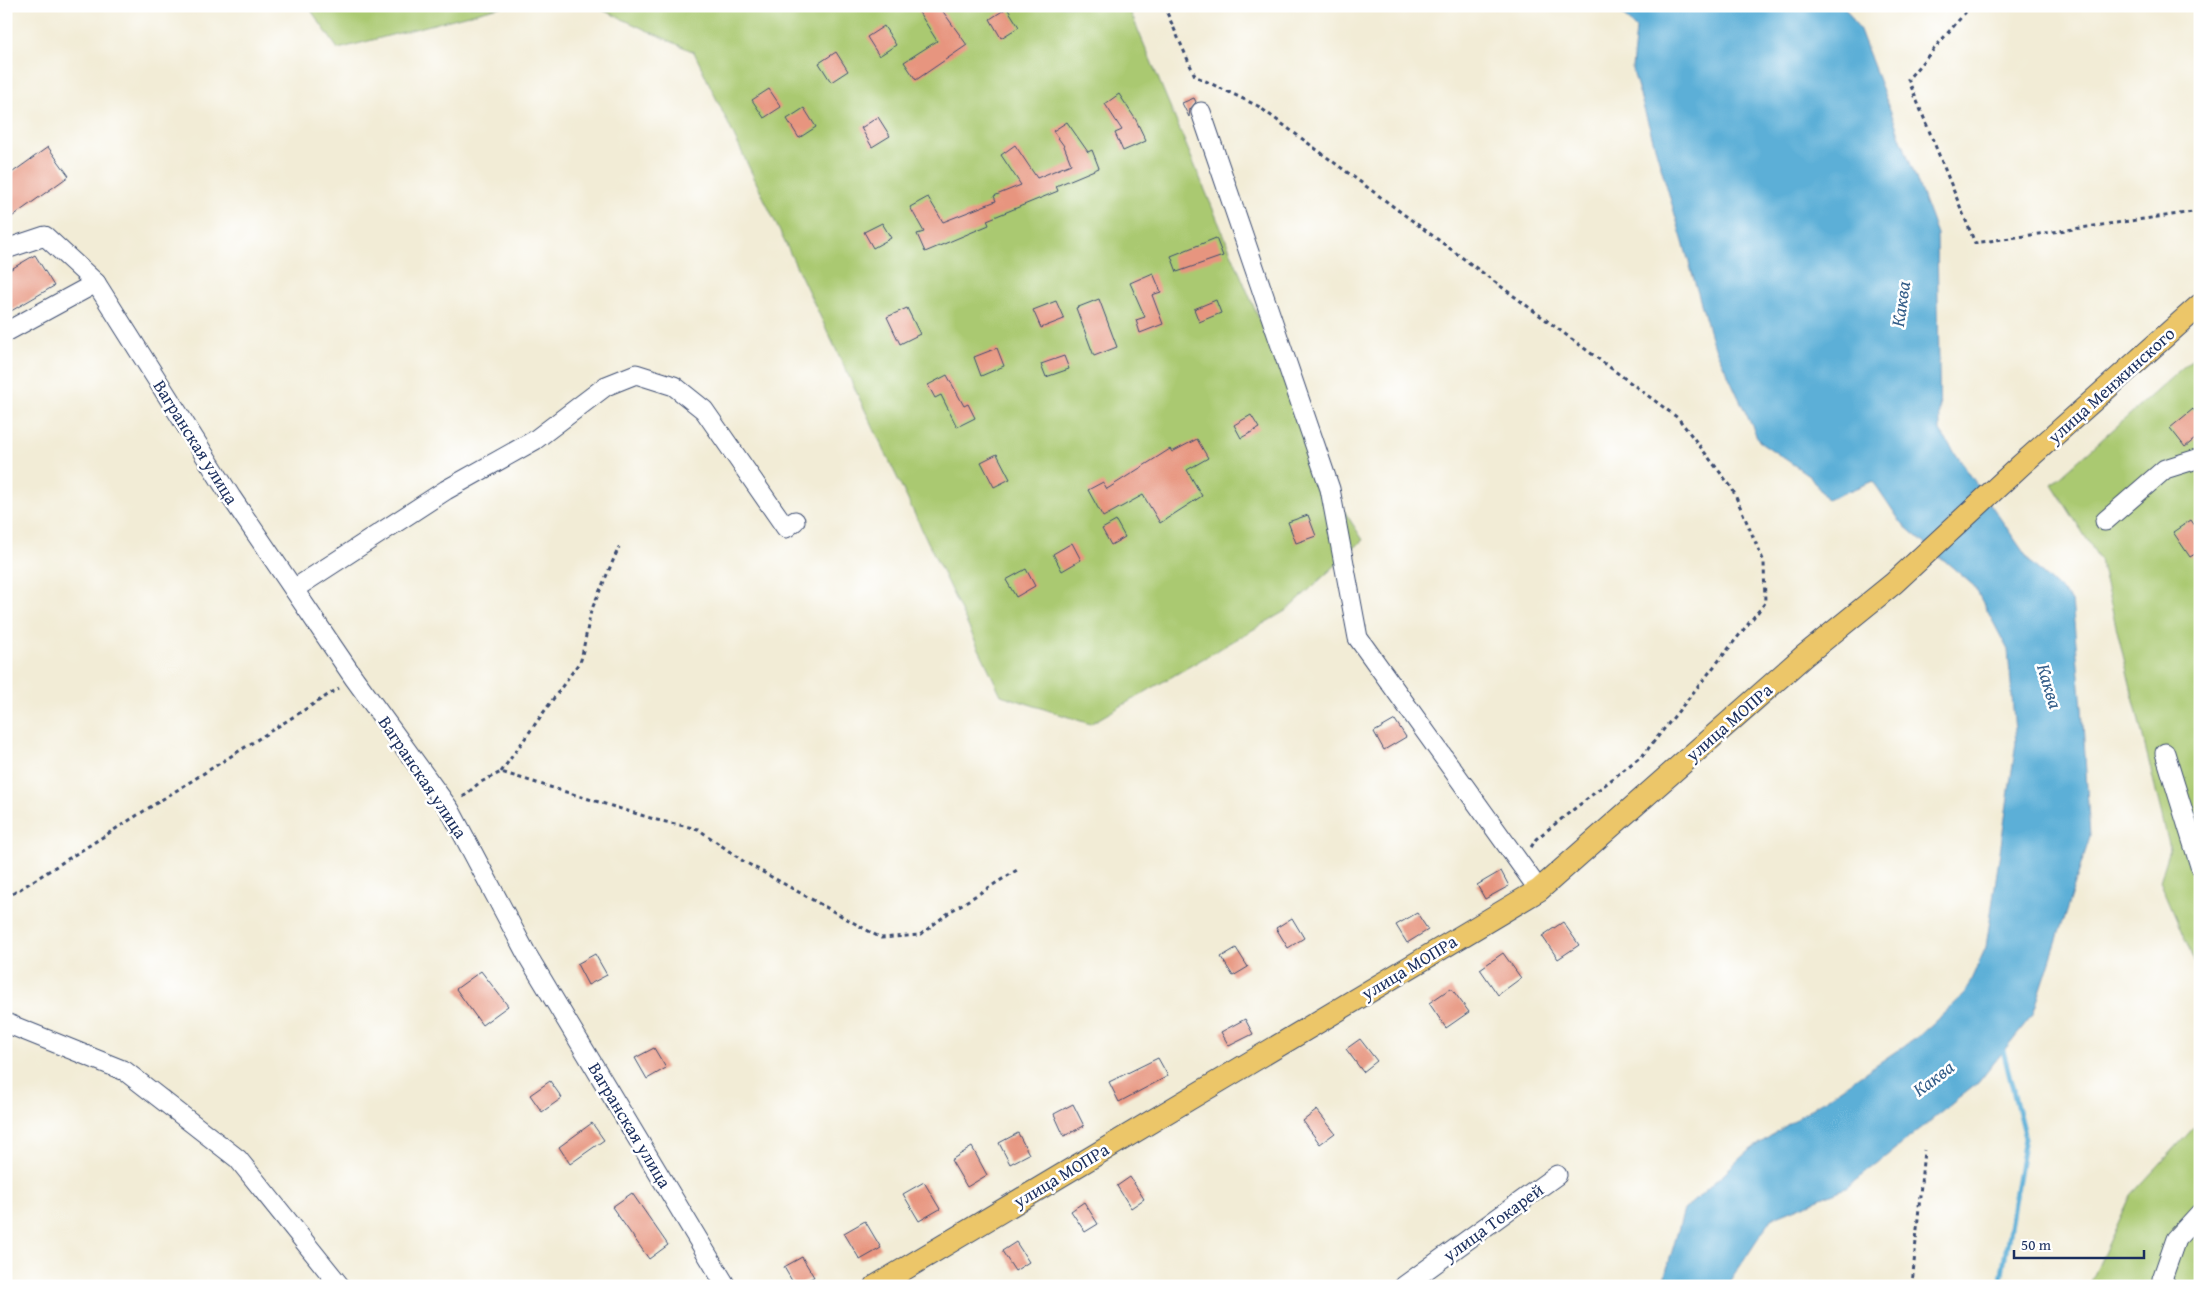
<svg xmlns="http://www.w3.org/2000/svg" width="2206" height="1292" viewBox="0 0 2206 1292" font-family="'Gentium Book Plus',serif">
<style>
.green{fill:#aac971;stroke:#627c68}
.water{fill:#5cafd7;stroke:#3c6f9a}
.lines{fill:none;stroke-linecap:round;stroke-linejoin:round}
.stream{stroke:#5cafd7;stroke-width:5}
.building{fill:#e7957f}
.minor-casing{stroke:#3b4b70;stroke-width:21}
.major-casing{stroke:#3b4b70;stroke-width:24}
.path{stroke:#3b4b70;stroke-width:3;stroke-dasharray:4 4;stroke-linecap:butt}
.minor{stroke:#fff;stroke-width:19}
.major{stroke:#ecc669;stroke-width:22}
.labels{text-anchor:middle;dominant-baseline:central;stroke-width:5;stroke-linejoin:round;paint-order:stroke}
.street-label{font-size:18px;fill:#1b2f5e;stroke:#fff}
.water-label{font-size:19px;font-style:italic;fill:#325c88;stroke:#fff}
</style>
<rect width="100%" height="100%" fill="#fff"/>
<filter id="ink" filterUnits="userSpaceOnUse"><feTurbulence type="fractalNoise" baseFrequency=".02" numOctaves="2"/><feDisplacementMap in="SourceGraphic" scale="10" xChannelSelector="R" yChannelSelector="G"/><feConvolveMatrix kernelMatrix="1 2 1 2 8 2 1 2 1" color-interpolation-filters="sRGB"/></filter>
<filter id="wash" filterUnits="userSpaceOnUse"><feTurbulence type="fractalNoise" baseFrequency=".0096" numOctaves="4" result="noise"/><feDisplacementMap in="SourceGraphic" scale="20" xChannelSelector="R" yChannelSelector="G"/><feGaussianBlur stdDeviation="1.12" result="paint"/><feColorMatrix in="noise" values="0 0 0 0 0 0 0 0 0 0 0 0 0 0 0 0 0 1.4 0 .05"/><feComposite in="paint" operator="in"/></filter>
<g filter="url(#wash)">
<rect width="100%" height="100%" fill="#f2ecd6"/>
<!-- green -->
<g class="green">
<path d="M308,6H503L338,49Z"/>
<path d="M594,6H1128L1330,489L1363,540L1287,610L1090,724L1001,695L694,52Z"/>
<path d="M2200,352V975L2160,881L2170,849L2100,560L2052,484Z"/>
<path d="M2200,1121V1286H2089L2131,1195Z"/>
</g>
<!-- water -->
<path class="water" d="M1615,6H1844L1860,30L1937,234L1940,431L2031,563L2072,601L2082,707L2090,837L2033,1014L1978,1083L1846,1188L1772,1218L1727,1286H1662L1684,1210L1747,1152L1920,1035L1964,995L1986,947L2016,743L2008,650L1974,586L1902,524L1873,481L1827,500L1810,476L1759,441L1712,341L1632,68L1636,29Z"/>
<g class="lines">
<!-- stream -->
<path class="stream" d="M2000,1286L2025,1138L2002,1046"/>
</g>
<g id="blocks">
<!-- building -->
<g class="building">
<path d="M915,6H939L967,45L916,80L904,62L937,41Z"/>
<path d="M1007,8L1019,27L1001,38L990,19Z"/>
<path d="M884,26L896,45L879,56L867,37Z"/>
<path d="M836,52L848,71L831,82L819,63Z"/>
<path d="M769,89L781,107L764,118L752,100Z"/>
<path d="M1119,94L1136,120L1146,141L1123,151L1115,133L1122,130L1105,104Z"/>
<path d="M1194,98L1196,102L1190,109L1189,117L1182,103Z"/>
<path d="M804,108L816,127L799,138L787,119Z"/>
<path d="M878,117L890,136L872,147L861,128Z"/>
<path d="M1067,122L1088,152L1092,150L1099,168L1056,186L1058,191L987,220L989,225L925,252L917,234L924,232L910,207L928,197L943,222L996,201L994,196L1021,185L1001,155L1015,145L1037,178L1071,164L1064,146L1053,131Z"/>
<path d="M48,147L69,176L6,221V177Z"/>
<path d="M882,223L891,238L873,248L864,232Z"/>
<path d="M1216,238L1223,256L1177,272L1171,256Z"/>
<path d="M35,255L54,286L6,314V272Z"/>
<path d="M1153,273L1161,292L1152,295L1163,324L1140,333L1136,320L1145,317L1130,283Z"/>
<path d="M1099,299L1117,347L1094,356L1076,308Z"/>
<path d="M1216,300L1221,313L1199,322L1194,309Z"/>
<path d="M1056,301L1064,319L1041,328L1033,310Z"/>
<path d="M907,308L920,334L900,344L887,317Z"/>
<path d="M997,348L1004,366L981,376L974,357Z"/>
<path d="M1064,356L1069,369L1046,377L1041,364Z"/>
<path d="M947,375L964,406L968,404L975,418L957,427L941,395L935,398L928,385Z"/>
<path d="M2193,409L2200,418V435L2185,447L2170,428Z"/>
<path d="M1251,415L1259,428L1241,438L1234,425Z"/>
<path d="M1197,439L1208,458L1187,470L1202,496L1160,523L1143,495L1103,517L1088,490L1103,482L1107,489L1170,449L1172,452Z"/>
<path d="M997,454L1010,479L994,487L981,462Z"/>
<path d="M1308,515L1316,536L1296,543L1288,522Z"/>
<path d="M2191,520L2200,533V551L2190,557L2173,532Z"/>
<path d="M1116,521L1125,537L1111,545L1102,529Z"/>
<path d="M1072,543L1081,560L1062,571L1053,554Z"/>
<path d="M1026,569L1035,586L1016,597L1006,580Z"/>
<path d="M1395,720L1406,737L1384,750L1374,732Z"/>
<path d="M1501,871L1509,886L1485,899L1477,885Z"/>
<path d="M1417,913L1428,930L1407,943L1396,925Z"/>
<path d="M1292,918L1304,938L1288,948L1276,928Z"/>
<path d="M1563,922L1579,945L1558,959L1542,936Z"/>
<path d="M1236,948L1248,967L1233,976L1221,957Z"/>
<path d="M1503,953L1521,978L1498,995L1480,969Z"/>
<path d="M595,954L607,975L588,985L577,964Z"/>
<path d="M481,971L508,1006L482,1025L456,989Z"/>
<path d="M1451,988L1469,1012L1446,1028L1429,1003Z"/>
<path d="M1245,1019L1253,1034L1229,1046L1221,1032Z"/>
<path d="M1360,1039L1377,1061L1363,1072L1346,1049Z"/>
<path d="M654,1048L666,1068L647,1079L635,1058Z"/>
<path d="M1158,1058L1168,1076L1119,1102L1109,1082Z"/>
<path d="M550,1081L562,1098L542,1112L530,1095Z"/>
<path d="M1073,1104L1084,1126L1064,1136L1054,1114Z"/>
<path d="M1317,1110L1335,1133L1320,1144L1303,1121Z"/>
<path d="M592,1123L604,1140L570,1164L559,1147Z"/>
<path d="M1018,1133L1029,1154L1010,1164L999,1143Z"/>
<path d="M972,1147L987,1175L967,1187L951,1160Z"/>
<path d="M1130,1177L1144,1199L1131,1208L1117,1186Z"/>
<path d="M924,1182L940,1209L919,1221L903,1194Z"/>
<path d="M632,1193L668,1245L649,1259L612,1207Z"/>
<path d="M1084,1202L1098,1224L1085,1232L1071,1211Z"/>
<path d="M865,1221L881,1248L860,1260L844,1233Z"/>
<path d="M1016,1242L1029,1262L1015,1271L1002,1251Z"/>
<path d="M802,1257L814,1277L795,1286L784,1267Z"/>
</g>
</g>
</g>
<g filter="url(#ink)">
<use href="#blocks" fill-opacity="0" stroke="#3b4b70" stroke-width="1"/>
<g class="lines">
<defs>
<g id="minor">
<path d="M1201,112L1330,489L1358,638L1539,890"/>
<path d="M6,249L45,236L96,283L231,497L354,678L450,810L526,953L726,1286"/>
<path d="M6,332L96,283"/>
<path d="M2105,521L2165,469L2200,458"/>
<path d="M294,589L446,490L535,440L606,386L636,374L674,386L704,410L786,528L795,521"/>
<path d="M2165,753L2200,866"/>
<path d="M6,1023L125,1071L238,1159L340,1286"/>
<path d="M1404,1286L1557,1175"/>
<path d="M2167,1286L2162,1279L2176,1239L2200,1213"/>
</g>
<path id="major" d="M876,1286L1539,890L1804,656L1894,583L2021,465L2200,305"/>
</defs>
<!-- minor casing -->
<use href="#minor" class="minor-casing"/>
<!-- major casing -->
<use href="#major" class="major-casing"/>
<!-- path -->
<g class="path">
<path d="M1164,6L1195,76L1258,106L1678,418L1732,488L1764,562L1765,603L1644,754L1536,839L1530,849"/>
<path d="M1971,6L1908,79L1975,243L2200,211"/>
<path d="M501,772L581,660L591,611L619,547"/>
<path d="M463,797L479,783L501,772L657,820L698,829L743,861L881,938L920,935L951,911L1017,870"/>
<path d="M6,898L339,688"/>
<path d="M1912,1286L1924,1150"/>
</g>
<!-- minor -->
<use href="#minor" class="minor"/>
<!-- major -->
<use href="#major" class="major"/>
</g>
</g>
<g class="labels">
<!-- street labels -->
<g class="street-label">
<text transform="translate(2111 385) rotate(-42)">улица Менжинского</text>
<text transform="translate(196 442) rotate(58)">Вагранская улица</text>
<text transform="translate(1729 722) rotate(-41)">улица МОПРа</text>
<text transform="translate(423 777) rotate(56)">Вагранская улица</text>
<text transform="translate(1409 967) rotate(-31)">улица МОПРа</text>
<text transform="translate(630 1125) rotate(59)">Вагранская улица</text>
<text transform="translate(1061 1175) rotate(-31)">улица МОПРа</text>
<text transform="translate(1493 1222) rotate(-36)">улица Токарей</text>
</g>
<!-- water labels -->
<g class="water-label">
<text transform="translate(1900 304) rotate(-82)">Каква</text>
<text transform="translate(2050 686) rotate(73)">Каква</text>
<text transform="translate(1933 1078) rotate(-37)">Каква</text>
</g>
</g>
<!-- margin -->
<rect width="2206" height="1292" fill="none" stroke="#fff" stroke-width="25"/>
<!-- scale -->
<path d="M2014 1250v8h130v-8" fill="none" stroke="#1b2f5e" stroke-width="2.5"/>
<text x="2021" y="1250" font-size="15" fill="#1b2f5e" stroke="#ffffff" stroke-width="4" paint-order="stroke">50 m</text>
</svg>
